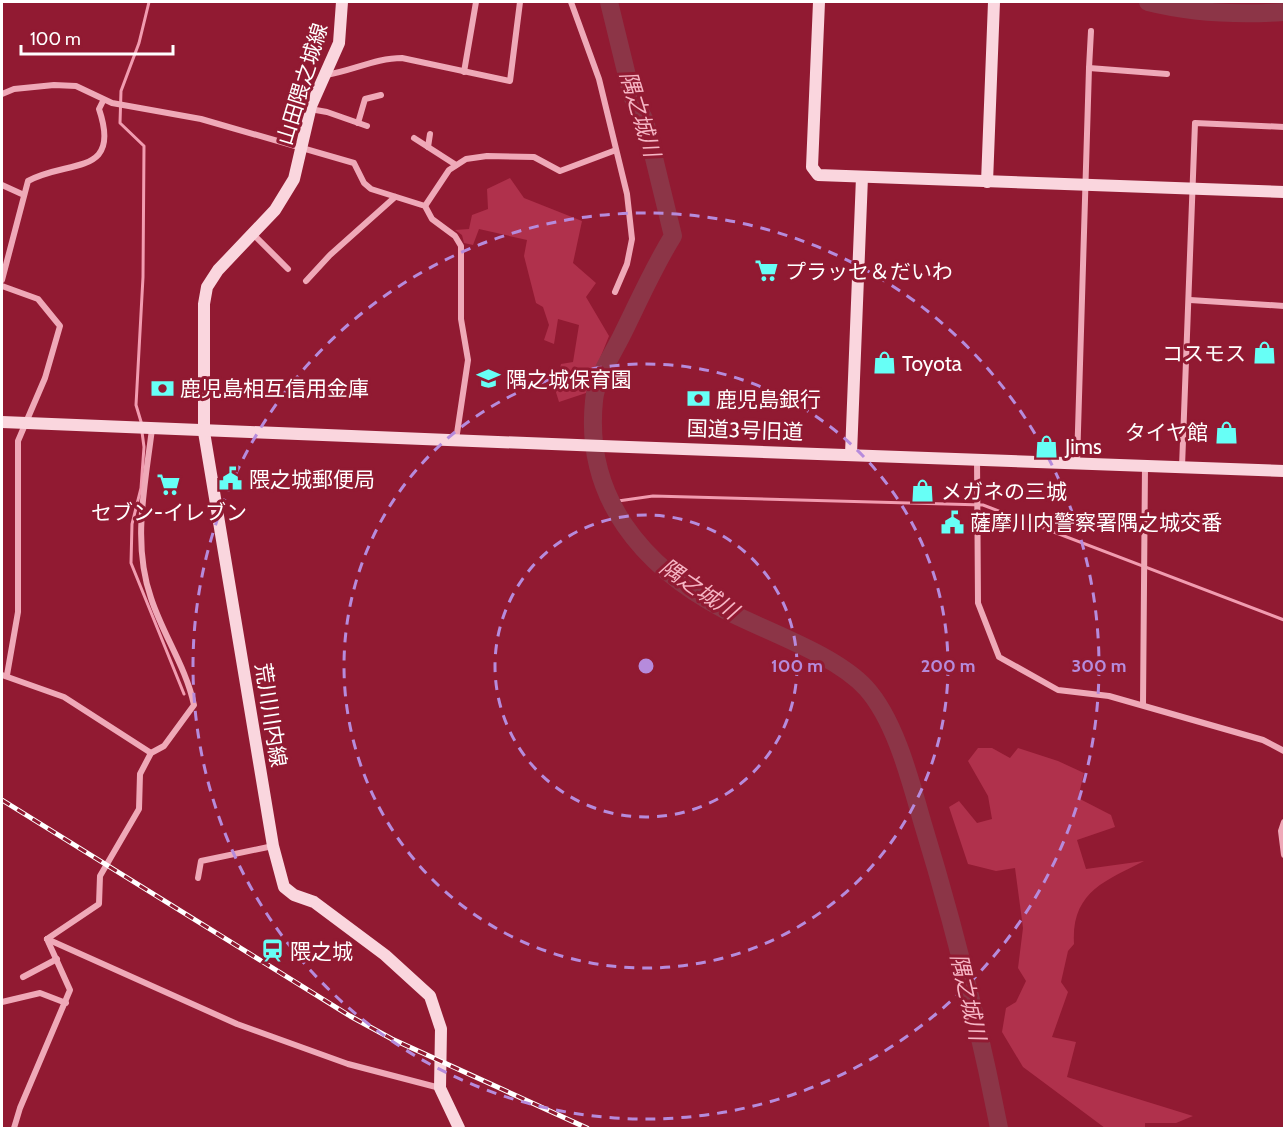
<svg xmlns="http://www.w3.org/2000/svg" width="1286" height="1130" viewBox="0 0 1286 1130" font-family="Cabin,'Noto Sans JP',sans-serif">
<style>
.green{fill:#b0314c}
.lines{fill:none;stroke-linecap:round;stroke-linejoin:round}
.stream{stroke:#f19cb0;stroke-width:3}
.river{stroke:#8c3547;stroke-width:18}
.street{stroke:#efa9b8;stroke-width:6}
.secondary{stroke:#fad6de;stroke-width:12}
.rail-casing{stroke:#fff;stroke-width:5}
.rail{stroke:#911a32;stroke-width:3;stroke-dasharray:9;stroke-linecap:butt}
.ring{fill:none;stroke:#b68bdc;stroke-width:3;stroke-dasharray:10 8}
.labels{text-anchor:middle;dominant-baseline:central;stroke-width:6;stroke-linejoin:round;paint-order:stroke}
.street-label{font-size:21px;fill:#fff;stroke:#911a32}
.poi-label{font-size:21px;fill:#fff;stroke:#911a32;text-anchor:start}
.water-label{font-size:22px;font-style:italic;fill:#f6b5c4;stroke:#911a32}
.centre{fill:#b68bdc;stroke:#911a32;stroke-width:3}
.ring-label{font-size:18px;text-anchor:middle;font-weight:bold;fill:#b68bdc;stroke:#911a32;stroke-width:6;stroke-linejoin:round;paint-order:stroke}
</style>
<rect width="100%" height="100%" fill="#911a32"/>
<!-- green -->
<g class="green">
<path d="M510,178L524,198L582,221L573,263L596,283L586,297L609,336L586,393L559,402L555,389L561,364L573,362L579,325L558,319L554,344L544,340L549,325L543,307L536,303L524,256L527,240L479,229L473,245L464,243L462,235L455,230L469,229L472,215L488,209L487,189Z"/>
<path d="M978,748H992L1010,758L1018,748L1058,761L1084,773L1078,798L1111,815L1115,827L1077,840L1086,869L1144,861C1105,881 1071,892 1074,944L1068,951L1061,982L1068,992L1052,1037L1076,1042L1067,1077L1193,1116L1176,1123H1145V1128H1105L1023,1067L1002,1032L1006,1008L1016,1002L1026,981L1018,968L1023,928L1015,868L996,871L968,864L949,807L959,801L977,823L992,819L988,796L968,761Z"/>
</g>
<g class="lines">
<!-- stream -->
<g class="stream">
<path d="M142,425L136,405L143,277L144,146L120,123L121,91L139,43L149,2"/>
<path d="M142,432L144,447L141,488L132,524L131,563L184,694"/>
<path d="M611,502L653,496L983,505L1284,620"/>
</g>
<!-- river -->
<g class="river">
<path d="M609,2L632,96L645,121L673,236C653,268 638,303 621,337C611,357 596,378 594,401C584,498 643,567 725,610C765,631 835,654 866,688C895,720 910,779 922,821C953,922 979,1025 999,1128"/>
<path d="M1148,2C1192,13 1239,15 1284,12"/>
</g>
<!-- street -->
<g class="street">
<path d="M571,2L599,79L627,194L632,239L627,264L615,292"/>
<path d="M1089,68L1091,31"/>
<path d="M464,72L476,2"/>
<path d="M326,75C352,71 376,58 402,58L510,81L520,2"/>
<path d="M2,94L14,89L54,85L76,86L112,103L201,119L354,163L364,183L371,189L425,206L432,219L455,236L461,246V319L468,360L456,440"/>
<path d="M310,109L327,112L367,126"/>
<path d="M358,123L365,99L381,95"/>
<path d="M414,138L456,165"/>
<path d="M428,147L430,134"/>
<path d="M2,185L24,195"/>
<path d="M425,206L449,170L466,159L487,156L534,157L560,171L616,150"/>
<path d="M252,233L288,269"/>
<path d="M2,280L28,181C68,159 122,177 99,109L103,101"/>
<path d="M306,281L330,255L395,197"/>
<path d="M2,286L38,299L60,326L45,378L18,441V612L7,675"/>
<path d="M1190,300L1284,306"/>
<path d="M977,458L978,603L999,657L1058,690L1109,696L1263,740L1284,751"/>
<path d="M1077,463L1089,68L1167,74"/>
<path d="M1182,467L1195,123L1284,127"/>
<path d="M2,675L64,697L151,753"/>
<path d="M1143,705L1145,466"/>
<path d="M1284,822L1281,831L1284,855"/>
<path d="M198,878L201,861L273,846"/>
<path d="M47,939L99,904L100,876L139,809L140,774L151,753L164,746L194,705C186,667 163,635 151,598C132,543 145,486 152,429"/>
<path d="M47,939L237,1024L348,1064L440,1088"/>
<path d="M23,977L57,959"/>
<path d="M2,1002L40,993L66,1003"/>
<path d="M14,1128L20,1108L70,990L47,939"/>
</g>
<!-- secondary -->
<g class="secondary">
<path d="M342,2L339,43L311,106L294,179L275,210L218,270L207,287L204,304V432L273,846L284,887L294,895L314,902L385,955L430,996L441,1029L440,1088L459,1128"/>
<path d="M819,2L812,167L818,175L1284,192"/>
<path d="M987,182L994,2"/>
<path d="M2,422C429,441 857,455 1284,471"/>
<path d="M851,454L862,177"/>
</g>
<defs>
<path id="rail" d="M2,800L350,1016L392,1039L587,1128"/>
</defs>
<!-- rail casing -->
<use href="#rail" class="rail-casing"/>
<!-- rail -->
<use href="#rail" class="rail"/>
</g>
<!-- distance rings -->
<g class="ring">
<circle cx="646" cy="666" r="151"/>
<circle cx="646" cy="666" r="302"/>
<circle cx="646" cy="666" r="453"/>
</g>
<!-- icons -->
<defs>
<symbol id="supermarket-bare" viewBox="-9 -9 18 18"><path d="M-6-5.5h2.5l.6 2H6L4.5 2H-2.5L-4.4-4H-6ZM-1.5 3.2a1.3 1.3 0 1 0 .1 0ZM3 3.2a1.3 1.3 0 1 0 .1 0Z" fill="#67fff6" stroke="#911a32" stroke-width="2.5" paint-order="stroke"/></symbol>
<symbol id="shop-bare" viewBox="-9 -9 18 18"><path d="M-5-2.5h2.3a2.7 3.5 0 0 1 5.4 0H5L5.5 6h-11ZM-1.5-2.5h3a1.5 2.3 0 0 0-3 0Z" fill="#67fff6" stroke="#911a32" stroke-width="2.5" paint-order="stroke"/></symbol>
<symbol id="school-bare" viewBox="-9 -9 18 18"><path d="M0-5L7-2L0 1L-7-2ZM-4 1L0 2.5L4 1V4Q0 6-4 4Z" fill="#67fff6" stroke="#911a32" stroke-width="2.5" paint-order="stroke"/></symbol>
<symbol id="bank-bare" viewBox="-9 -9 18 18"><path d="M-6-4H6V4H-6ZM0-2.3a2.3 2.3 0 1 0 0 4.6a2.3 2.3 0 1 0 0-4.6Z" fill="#67fff6" stroke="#911a32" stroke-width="2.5" paint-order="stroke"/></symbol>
<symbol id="civic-bare" viewBox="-9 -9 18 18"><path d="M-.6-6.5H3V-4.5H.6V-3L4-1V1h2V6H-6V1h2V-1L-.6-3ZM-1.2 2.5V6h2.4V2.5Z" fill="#67fff6" stroke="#911a32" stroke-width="2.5" paint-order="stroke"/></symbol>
<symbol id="station-bare" viewBox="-9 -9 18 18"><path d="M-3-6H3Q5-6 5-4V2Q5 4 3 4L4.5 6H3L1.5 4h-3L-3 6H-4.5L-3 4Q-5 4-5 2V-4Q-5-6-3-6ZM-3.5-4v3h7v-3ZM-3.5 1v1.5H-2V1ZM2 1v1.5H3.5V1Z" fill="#67fff6" stroke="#911a32" stroke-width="2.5" paint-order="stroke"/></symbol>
</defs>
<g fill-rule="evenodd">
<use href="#supermarket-bare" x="750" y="254" width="33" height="33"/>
<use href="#shop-bare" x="1248" y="336" width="33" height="33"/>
<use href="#shop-bare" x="868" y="346" width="33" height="33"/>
<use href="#school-bare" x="472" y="362" width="33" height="33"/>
<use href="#bank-bare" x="146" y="372" width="33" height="33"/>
<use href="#bank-bare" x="682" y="382" width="33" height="33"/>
<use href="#shop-bare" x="1210" y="416" width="33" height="33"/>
<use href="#shop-bare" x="1030" y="430" width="33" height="33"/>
<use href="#civic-bare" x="214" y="462" width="33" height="33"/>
<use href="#supermarket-bare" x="152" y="468" width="33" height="33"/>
<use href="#shop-bare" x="906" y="474" width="33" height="33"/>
<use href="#civic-bare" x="936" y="506" width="33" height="33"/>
<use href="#station-bare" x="256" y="934" width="33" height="33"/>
</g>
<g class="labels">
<!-- street labels -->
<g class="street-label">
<text transform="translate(302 84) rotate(-73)">山田隈之城線</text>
<text transform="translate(745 430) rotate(2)">国道3号旧道</text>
<text transform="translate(271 715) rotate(81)">荒川川内線</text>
</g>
<!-- poi labels -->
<g class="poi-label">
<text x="785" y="271">プラッセ＆だいわ</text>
<text x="1246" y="353" text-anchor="end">コスモス</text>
<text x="902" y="363">Toyota</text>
<text x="506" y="379">隅之城保育園</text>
<text x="180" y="388">鹿児島相互信用金庫</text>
<text x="716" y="399">鹿児島銀行</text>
<text x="1208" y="432" text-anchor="end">タイヤ館</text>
<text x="1065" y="446">Jims</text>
<text x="249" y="479">隈之城郵便局</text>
<text x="941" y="491">メガネの三城</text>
<text x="169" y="512" text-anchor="middle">セブン-イレブン</text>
<text x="970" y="522">薩摩川内警察署隅之城交番</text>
<text x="290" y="951">隈之城</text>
</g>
<!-- water labels -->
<g class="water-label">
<text transform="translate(640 114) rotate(73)">隅之城川</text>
<text transform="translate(699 589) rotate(34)">隅之城川</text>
<text transform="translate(968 997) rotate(77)">隅之城川</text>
</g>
</g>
<circle cx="646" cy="666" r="9" class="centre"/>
<g class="ring-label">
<text x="797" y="672">100 m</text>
<text x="948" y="672">200 m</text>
<text x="1099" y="672">300 m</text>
</g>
<!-- border -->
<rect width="1286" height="1130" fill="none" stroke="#ffffff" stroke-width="6"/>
<!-- scale -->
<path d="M21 45v9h152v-9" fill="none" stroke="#ffffff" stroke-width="3"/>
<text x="30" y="45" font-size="18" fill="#ffffff" stroke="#911a32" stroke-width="4.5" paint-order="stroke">100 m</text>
</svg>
